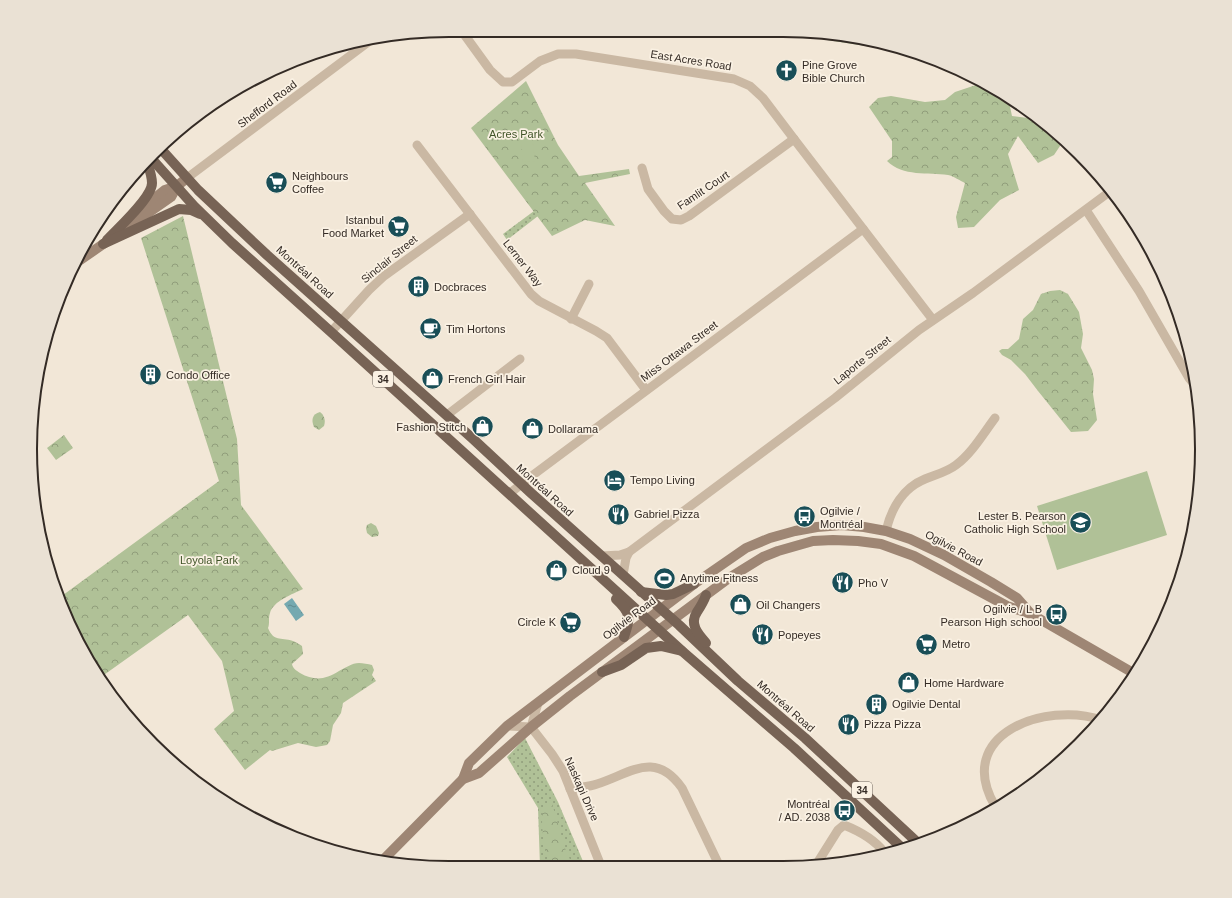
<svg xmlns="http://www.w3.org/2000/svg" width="1232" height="898" viewBox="0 0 1232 898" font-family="Helvetica,sans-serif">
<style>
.grass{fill:url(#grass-dots)}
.forest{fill:url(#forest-crowns)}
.pitch{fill:#b0c197}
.water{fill:url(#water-ripples)}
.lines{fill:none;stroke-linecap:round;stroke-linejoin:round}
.street{stroke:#cab8a3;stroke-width:9}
.secondary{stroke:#9e8674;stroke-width:10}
.primary{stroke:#776355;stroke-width:10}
.labels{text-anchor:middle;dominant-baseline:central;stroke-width:3.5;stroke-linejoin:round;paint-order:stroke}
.shield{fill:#faf1e3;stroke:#6f665e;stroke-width:1}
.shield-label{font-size:10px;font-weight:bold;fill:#342b25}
.street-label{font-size:11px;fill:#342b25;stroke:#faf1e3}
.poi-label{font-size:11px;fill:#342b25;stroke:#faf1e3;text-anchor:start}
.park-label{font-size:11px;fill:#405428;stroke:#faf1e3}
.rim{fill:none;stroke:#342b25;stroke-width:2}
</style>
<defs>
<pattern id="grass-dots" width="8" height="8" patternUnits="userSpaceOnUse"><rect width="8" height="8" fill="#b0c197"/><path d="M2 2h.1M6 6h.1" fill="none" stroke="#909d7b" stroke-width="1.8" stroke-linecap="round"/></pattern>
<pattern id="forest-crowns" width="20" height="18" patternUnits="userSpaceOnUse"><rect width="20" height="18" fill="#b0c197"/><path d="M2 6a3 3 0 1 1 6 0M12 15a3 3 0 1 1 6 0" fill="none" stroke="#909d7b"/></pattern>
<pattern id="water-ripples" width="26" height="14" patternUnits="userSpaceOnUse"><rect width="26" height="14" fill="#75a9b0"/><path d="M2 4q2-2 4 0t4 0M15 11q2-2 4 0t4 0" fill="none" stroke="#618a8f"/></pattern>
</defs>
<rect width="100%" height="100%" fill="#f2e7d7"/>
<!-- grass -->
<g class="grass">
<path d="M763,30H783L891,44L923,55Z"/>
<path d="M534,211L538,216L507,240L503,234Z"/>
<path d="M525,738L558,802L585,866H540L538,808L507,757Z"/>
</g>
<!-- forest -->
<g class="forest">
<path d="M526,81L558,145L579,176L629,169L630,174L585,183L615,226L585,220L552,236L471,128Z"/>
<path d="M982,83L1008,97L1012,116L1028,118L1031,112L1059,134L1064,140L1054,155L1038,163L1018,136L1008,154L1019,190L1000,200L974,227L958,228L956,217L965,183C960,181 954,176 948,175C928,172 903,177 887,161L892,157V141L869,107L878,98L891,96L925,102L945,100L955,92Z"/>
<path d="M183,216L237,439L241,505L303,589C293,594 273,601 270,613C268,618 270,623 268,628C274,642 280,637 293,641C296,642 299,644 302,646L303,654L292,664C293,669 296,670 300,673C314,681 325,680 339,671C345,668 352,663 359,663C363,663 368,664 372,665L374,670L372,675L376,681L343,703L341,713L333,725L330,741L327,745L316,747L298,743L272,751L270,750L245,770L214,729L234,711L222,661L188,615L101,677L62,609L59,598L219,481L141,238Z"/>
<path d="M1060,290L1068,294L1079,312L1083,334L1081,348L1092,370L1094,379L1093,394L1097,420L1088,431L1071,432L1038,391L1025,374L1011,360L1002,355L999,351L1002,349H1008L1019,339L1023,319L1033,310L1041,294L1050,291Z"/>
<path d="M320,412C324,415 326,420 324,426L319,430L314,427C311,420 312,414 320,412Z"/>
<path d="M64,435L73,448L56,460L47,448Z"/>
<path d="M371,523L376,526L379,533L378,536L372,537L367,533L366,528L367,525Z"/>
<path d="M548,803H552L553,807L566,851L573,866H550C547,850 535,817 548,803Z"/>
</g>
<!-- pitch -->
<g class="pitch">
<path d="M532,136L535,161L523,162L521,137Z"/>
<path d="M1147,471L1167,535L1057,570L1037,506Z"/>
</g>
<!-- water -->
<path class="water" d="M292,598L304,615L296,621L284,604Z"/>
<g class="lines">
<!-- street -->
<g class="street">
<path d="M461,30L490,70L503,82H512L540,61L558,54H576L734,79L750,86L763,98L794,139L933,320"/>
<path d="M417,145L531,294L539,301L596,331L607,338L646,390"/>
<path d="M642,168L648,189L664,211L672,219L681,220L689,216L794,139"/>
<path d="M187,178L371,40"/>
<path d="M1086,210L1139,291L1189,378L1195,385"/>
<path d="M571,319L589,284"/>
<path d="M331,332L369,290L384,276L470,214"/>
<path d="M447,415L520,359"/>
<path d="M509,494L529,478L863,229"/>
<path d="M886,531C891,509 903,488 925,479C935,475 947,472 956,465C972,453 983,434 995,418"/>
<path d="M602,556L620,555L629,552L835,398L919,330L973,293L1112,190"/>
<path d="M623,575L626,558L629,552"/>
<path d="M507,726L531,727L552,754L563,771L601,866"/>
<path d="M531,727L538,703"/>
<path d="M570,789C579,787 589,787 597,784C631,773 655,750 682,788L719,865"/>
<path d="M995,806C953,734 1045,701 1102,720"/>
<path d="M816,865L838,830L844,825C859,831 874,839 884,852"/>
</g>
<!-- secondary -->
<g class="secondary">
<path d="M135,214L165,190L177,186L187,178"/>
<path d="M124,230L171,197L177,186"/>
<path d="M73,265L109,240"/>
<path d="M463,779L469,763L507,726L694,584L746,548L770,538L795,531L817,527L842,525L864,527L886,531L910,539L944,555L991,582L1017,598L1031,614"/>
<path d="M382,861L463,779L479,773L531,727L570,696L729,578L763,557L778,551L813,541L833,540L858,541L881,544L914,556L1007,606L1031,614L1135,674"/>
</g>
<!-- primary -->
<g class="primary">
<path d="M161,149L198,190L267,255L472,438L531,493L679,625L738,681L805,738L918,843"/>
<path d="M151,158L194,206L232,243L331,332L682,651L794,748L901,847"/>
<path d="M107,240C118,228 152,198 152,183C152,176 149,168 147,162"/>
<path d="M103,244L179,209L191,210L200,214"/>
<path d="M641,592L666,595L673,594L694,584"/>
<path d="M706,595C704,601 701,606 697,612C689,624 698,634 706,643"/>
<path d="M616,599C632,614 630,618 624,637"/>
<path d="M602,672L621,665L646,648L661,646L682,651"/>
</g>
</g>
<!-- icons -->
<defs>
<symbol id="church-disc" viewBox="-11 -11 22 22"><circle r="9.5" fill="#194e57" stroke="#faf1e3"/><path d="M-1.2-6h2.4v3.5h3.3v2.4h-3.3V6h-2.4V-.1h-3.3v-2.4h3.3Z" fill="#fff"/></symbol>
<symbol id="supermarket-disc" viewBox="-11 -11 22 22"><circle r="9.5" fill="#194e57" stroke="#faf1e3"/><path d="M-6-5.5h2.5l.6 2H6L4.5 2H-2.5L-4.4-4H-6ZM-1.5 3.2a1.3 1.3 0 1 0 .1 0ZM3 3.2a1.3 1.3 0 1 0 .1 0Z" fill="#fff"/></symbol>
<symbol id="building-disc" viewBox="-11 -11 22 22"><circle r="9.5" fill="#194e57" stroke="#faf1e3"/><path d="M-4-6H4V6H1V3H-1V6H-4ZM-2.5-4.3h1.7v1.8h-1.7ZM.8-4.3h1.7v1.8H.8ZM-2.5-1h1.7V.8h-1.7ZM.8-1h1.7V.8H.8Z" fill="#fff"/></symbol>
<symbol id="cafe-disc" viewBox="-11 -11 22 22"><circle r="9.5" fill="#194e57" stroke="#faf1e3"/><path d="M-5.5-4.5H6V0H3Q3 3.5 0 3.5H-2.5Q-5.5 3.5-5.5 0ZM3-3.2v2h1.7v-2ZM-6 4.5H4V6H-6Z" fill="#fff"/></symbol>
<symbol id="shop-disc" viewBox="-11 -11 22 22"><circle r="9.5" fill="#194e57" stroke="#faf1e3"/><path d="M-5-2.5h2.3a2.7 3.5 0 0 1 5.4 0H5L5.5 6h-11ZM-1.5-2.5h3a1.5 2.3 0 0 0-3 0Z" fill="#fff"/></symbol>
<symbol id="hotel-disc" viewBox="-11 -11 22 22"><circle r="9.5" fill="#194e57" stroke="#faf1e3"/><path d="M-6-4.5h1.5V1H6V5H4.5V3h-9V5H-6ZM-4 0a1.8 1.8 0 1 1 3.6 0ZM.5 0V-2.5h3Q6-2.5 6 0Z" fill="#fff"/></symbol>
<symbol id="restaurant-disc" viewBox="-11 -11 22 22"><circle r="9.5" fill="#194e57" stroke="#faf1e3"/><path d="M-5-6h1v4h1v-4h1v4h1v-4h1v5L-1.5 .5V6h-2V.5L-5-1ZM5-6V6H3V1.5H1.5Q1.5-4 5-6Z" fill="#fff"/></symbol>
<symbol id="bus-disc" viewBox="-11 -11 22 22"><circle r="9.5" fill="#194e57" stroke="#faf1e3"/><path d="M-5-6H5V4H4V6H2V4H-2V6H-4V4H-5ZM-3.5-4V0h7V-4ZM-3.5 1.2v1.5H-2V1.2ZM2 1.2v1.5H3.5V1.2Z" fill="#fff"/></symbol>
<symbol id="school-disc" viewBox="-11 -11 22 22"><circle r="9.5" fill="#194e57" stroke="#faf1e3"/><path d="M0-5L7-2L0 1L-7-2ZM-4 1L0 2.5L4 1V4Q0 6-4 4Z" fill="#fff"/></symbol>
<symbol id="stadium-disc" viewBox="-11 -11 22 22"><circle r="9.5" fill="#194e57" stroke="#faf1e3"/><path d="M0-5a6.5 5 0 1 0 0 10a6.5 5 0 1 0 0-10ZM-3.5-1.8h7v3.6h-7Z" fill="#fff"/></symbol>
</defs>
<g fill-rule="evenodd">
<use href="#church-disc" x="774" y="58" width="25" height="25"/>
<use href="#supermarket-disc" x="264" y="170" width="25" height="25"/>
<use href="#supermarket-disc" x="386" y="214" width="25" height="25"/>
<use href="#building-disc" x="406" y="274" width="25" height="25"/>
<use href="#cafe-disc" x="418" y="316" width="25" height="25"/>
<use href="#building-disc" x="138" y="362" width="25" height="25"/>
<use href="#shop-disc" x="420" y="366" width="25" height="25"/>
<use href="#shop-disc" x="470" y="414" width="25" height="25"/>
<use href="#shop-disc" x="520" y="416" width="25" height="25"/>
<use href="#hotel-disc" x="602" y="468" width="25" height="25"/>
<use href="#restaurant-disc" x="606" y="502" width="25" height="25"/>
<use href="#bus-disc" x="792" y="504" width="25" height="25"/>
<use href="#school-disc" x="1068" y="510" width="25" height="25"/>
<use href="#shop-disc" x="544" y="558" width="25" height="25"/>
<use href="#stadium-disc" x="652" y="566" width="25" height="25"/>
<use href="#restaurant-disc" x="830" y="570" width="25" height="25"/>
<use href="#shop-disc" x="728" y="592" width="25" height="25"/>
<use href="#bus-disc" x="1044" y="602" width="25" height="25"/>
<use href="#supermarket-disc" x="558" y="610" width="25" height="25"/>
<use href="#restaurant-disc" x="750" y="622" width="25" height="25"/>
<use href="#supermarket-disc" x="914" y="632" width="25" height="25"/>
<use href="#shop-disc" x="896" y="670" width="25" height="25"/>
<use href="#building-disc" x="864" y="692" width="25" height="25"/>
<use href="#restaurant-disc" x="836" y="712" width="25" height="25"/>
<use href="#bus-disc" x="832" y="798" width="25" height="25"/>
</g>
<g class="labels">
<!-- shield labels -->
<g class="shield">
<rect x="373" y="371" width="20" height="16" rx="3"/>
<rect x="852" y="782" width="20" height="16" rx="3"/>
</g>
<g class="shield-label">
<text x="383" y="379">34</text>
<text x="862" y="790">34</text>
</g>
<!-- street labels -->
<g class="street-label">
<text transform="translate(691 60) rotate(9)">East Acres Road</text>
<text transform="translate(267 104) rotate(-37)">Shefford Road</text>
<text transform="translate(703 190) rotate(-34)">Famlit Court</text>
<text transform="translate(389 259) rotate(-39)">Sinclair Street</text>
<text transform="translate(523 263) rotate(52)">Lerner Way</text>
<text transform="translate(305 272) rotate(42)">Montréal Road</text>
<text transform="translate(679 351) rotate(-37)">Miss Ottawa Street</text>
<text transform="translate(862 360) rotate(-39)">Laporte Street</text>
<text transform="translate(545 490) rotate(42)">Montréal Road</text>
<text transform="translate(954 548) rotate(28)">Ogilvie Road</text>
<text transform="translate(629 618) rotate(-37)">Ogilvie Road</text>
<text transform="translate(786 706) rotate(41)">Montréal Road</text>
<text transform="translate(582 789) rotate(66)">Naskapi Drive</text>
</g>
<!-- poi labels -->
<g class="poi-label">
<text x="802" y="65">Pine Grove<tspan x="802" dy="13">Bible Church</tspan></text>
<text x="292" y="176">Neighbours<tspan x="292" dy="13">Coffee</tspan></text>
<text x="384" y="220" text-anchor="end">Istanbul<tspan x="384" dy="13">Food Market</tspan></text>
<text x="434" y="287">Docbraces</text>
<text x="446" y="329">Tim Hortons</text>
<text x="166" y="375">Condo Office</text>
<text x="448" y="379">French Girl Hair</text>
<text x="466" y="427" text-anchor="end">Fashion Stitch</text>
<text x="548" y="429">Dollarama</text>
<text x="630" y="480">Tempo Living</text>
<text x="820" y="511">Ogilvie /<tspan x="820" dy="13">Montréal</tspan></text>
<text x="634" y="514">Gabriel Pizza</text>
<text x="1066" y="516" text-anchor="end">Lester B. Pearson<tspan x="1066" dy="13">Catholic High School</tspan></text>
<text x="572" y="570">Cloud 9</text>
<text x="680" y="578">Anytime Fitness</text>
<text x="858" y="583">Pho V</text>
<text x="756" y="605">Oil Changers</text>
<text x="1042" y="609" text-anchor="end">Ogilvie / L B<tspan x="1042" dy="13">Pearson High school</tspan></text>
<text x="556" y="622" text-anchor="end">Circle K</text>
<text x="778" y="635">Popeyes</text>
<text x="942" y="644">Metro</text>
<text x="924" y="683">Home Hardware</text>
<text x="892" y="704">Ogilvie Dental</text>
<text x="864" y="724">Pizza Pizza</text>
<text x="830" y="804" text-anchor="end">Montréal<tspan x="830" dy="13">/ AD. 2038</tspan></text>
</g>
<!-- park labels -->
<g class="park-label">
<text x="516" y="134">Acres Park</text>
<text x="209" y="560">Loyola Park</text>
</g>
</g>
<!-- crop -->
<path d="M0 0H1232V898H0ZM449 37H783A412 412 0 0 1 1195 449V449A412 412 0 0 1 783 861H449A412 412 0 0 1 37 449V449A412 412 0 0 1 449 37Z" fill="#eae1d4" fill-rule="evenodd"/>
<path class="rim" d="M449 37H783A412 412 0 0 1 1195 449V449A412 412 0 0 1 783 861H449A412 412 0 0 1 37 449V449A412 412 0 0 1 449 37Z"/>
</svg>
